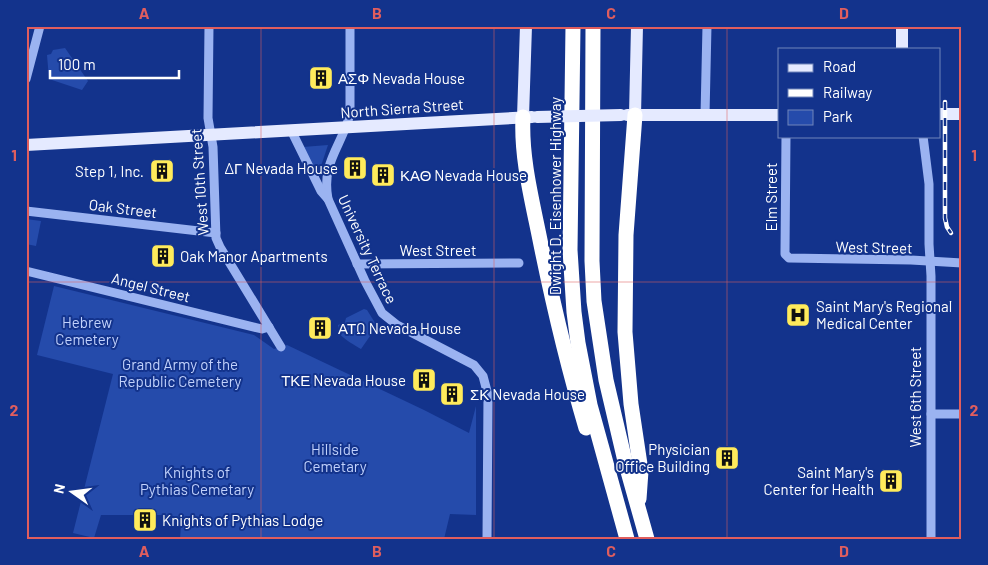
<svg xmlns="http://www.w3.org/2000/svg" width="988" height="565" viewBox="0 0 988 565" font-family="Barlow,sans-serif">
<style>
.green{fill:#254bab}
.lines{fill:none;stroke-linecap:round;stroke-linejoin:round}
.minor{stroke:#9bb3f1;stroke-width:9}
.major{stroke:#e5eaff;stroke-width:12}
.highway{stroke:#fff;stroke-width:15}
.rail-casing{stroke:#fff;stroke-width:4.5}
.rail{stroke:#13338c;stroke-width:2.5;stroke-dasharray:8;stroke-linecap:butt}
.major-bridge{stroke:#e5eaff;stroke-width:12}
.grid{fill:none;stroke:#e05e5e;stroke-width:1;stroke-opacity:0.55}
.labels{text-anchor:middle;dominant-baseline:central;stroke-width:4;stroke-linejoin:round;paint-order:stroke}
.poi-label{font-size:15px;fill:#fff;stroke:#13338c;text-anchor:start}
.street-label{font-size:15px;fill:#fff;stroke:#13338c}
.park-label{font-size:15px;fill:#c2d2fc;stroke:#13338c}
.neatline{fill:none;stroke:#e05e5e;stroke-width:2}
.grid-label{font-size:16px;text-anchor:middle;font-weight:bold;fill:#e05e5e}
</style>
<rect width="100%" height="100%" fill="#13338c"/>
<!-- green -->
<g class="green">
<path d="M65,48L88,81L82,90L49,79L47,55L51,54L53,50Z"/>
<path d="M328,145L318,175L303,147Z"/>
<path d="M26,219L41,221L36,246L26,244Z"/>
<path d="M54,286L254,335L274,349L287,345L424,410L469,433L476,406V515L450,514L444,539H180L181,525H166V515H101L94,538L73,533L113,374L37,355Z"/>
<path d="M364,309L367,310L377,326L361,349C356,346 342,338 340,334C338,331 339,328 338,325L345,322L346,318Z"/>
</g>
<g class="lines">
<!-- minor -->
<g class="minor">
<path d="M209,26L208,118L213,147L216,238L220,247L281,347"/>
<path d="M350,26V114C342,146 321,162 328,199L365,281L382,313L397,325L474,365L483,376L488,395L487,539"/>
<path d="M26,79L40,26"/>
<path d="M705,115L707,26"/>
<path d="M291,130L321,191L328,199"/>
<path d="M786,136L785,251V254L789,258L911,260L962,263"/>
<path d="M923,136L929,184V244L931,276V539"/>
<path d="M26,211L216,233"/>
<path d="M357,264L519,263"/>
<path d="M26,271L262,329L269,327"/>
<path d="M931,414H962"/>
</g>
<!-- major -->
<g class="major">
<path d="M902,26V49"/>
<path d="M939,114H962"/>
<path d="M627,115H779"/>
<path d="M635,115L637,26"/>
<path d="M523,117L526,26"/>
<path d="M26,145L532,117"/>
</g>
<!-- highway -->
<g class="highway">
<path d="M573,26L570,250L574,312L578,343L590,405L627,539"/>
<path d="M593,26L592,261L594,301L606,380L625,461L647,539"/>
<path d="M635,115L626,235L625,332L631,404L641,471L639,499"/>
<path d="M523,117C521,156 531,196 539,235C552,300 567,364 586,428"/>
</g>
<defs>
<path id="rail" d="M945,102V218L947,227L951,233"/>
</defs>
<!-- rail casing -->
<use href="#rail" class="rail-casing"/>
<!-- rail -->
<use href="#rail" class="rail"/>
<!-- major-bridge -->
<path class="major-bridge" d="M537,117L621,115"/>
</g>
<!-- grid -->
<path class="grid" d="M261,26V539M494,26V539M727,26V539M26,282H962"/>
<!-- icons -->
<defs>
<symbol id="building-square" viewBox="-11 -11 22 22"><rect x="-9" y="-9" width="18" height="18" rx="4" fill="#ffeb5b" stroke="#13338c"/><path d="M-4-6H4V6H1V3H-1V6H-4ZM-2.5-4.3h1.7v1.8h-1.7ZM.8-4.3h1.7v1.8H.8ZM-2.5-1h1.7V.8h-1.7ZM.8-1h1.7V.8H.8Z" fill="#111"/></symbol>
<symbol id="hospital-square" viewBox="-11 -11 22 22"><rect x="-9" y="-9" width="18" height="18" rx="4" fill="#ffeb5b" stroke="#13338c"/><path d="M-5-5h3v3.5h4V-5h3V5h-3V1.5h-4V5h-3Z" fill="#111"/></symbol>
</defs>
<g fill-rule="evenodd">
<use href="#building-square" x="307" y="64" width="28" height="28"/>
<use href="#building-square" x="341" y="154" width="28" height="28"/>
<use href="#building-square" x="148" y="157" width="28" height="28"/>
<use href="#building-square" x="369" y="161" width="28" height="28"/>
<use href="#building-square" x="149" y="242" width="28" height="28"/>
<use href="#hospital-square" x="784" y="301" width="28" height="28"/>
<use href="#building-square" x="306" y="314" width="28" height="28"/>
<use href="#building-square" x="410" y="366" width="28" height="28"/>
<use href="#building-square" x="438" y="380" width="28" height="28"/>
<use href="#building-square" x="713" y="444" width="28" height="28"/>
<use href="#building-square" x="877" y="467" width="28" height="28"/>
<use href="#building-square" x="131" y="506" width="28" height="28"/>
</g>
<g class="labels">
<!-- poi labels -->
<g class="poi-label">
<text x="338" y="78">ΑΣΦ Nevada House</text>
<text x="338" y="168" text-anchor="end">ΔΓ Nevada House</text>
<text x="144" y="171" text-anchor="end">Step 1, Inc.</text>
<text x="400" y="175">ΚΑΘ Nevada House</text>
<text x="180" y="256">Oak Manor Apartments</text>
<text x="816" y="306">Saint Mary's Regional<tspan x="816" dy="17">Medical Center</tspan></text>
<text x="338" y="328">ΑΤΩ Nevada House</text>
<text x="406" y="380" text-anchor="end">ΤΚΕ Nevada House</text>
<text x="470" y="394">ΣΚ Nevada House</text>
<text x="710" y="449" text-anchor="end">Physician<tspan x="710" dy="17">Office Building</tspan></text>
<text x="874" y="472" text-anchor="end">Saint Mary's<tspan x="874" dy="17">Center for Health</tspan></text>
<text x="162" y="520">Knights of Pythias Lodge</text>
</g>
<!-- street labels -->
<g class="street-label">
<text transform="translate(402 108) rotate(-4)">North Sierra Street</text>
<text transform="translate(199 182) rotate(-94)">West 10th Street</text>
<text transform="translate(555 196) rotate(-90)">Dwight D. Eisenhower Highway</text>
<text transform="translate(771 197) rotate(-90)">Elm Street</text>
<text transform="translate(123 208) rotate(7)">Oak Street</text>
<text transform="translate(874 247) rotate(1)">West Street</text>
<text transform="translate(368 249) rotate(65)">University Terrace</text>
<text x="438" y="250">West Street</text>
<text transform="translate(151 287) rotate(14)">Angel Street</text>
<text transform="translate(915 397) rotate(-90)">West 6th Street</text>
</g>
<!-- park labels -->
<g class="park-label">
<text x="87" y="322">Hebrew<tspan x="87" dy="17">Cemetery</tspan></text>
<text x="180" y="364">Grand Army of the<tspan x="180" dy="17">Republic Cemetery</tspan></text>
<text x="335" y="449">Hillside<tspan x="335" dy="17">Cemetary</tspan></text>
<text x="197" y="472">Knights of<tspan x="197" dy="17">Pythias Cemetary</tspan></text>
</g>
</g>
<!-- border -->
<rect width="988" height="565" fill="none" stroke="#13338c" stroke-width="55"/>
<!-- legend -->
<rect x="778" y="48" width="162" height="90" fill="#13338c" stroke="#7185ba"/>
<rect x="788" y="64" width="25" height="8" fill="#e5eaff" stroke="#7185ba"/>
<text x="823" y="72" font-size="15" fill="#ffffff">Road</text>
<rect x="788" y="89" width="25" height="8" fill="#ffffff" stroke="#7185ba"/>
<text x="823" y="98" font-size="15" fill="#ffffff">Railway</text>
<rect x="788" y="110" width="25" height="15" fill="#254bab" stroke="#7185ba"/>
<text x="823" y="122" font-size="15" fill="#ffffff">Park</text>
<!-- north arrow -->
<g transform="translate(72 492) rotate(284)" stroke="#13338c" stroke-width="4" paint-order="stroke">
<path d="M0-4L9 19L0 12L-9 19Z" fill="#ffffff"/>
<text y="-8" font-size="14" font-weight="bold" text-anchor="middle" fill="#ffffff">N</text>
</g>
<!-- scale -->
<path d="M50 70v8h129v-8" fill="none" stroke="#ffffff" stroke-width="2.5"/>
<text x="58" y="70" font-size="15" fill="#ffffff" stroke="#13338c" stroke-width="4" paint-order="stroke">100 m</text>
<rect x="28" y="28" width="932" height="510" class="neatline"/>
<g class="grid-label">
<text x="144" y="19">A</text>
<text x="377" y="19">B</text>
<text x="611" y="19">C</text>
<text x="844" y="19">D</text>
<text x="14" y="161">1</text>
<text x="974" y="161">1</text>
<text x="14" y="416">2</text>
<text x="974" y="416">2</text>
<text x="144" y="557">A</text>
<text x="377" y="557">B</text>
<text x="611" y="557">C</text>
<text x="844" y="557">D</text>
</g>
</svg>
